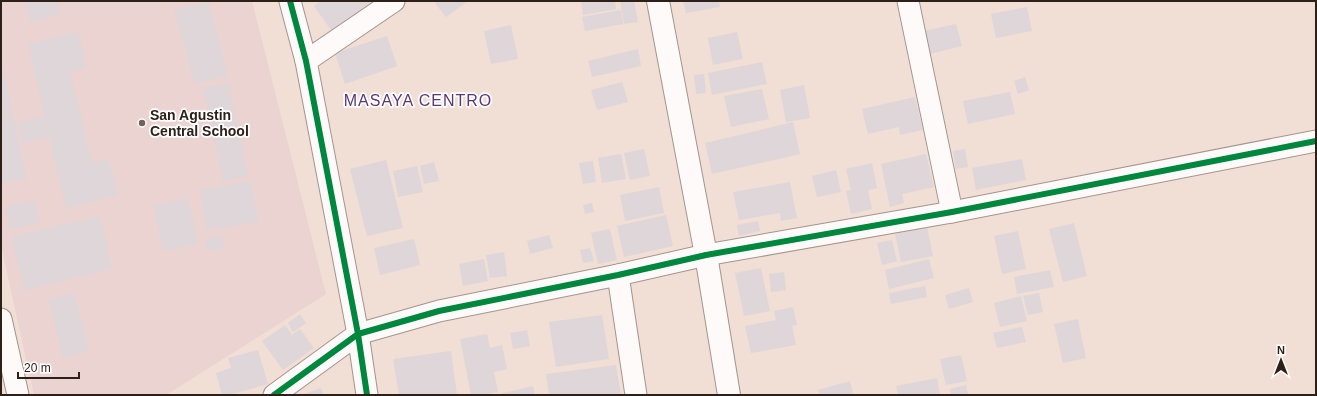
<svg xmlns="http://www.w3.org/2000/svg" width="1317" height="396" viewBox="0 0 1317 396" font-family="Arial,sans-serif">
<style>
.education{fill:#ead3d1}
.building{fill:#dfd6d9}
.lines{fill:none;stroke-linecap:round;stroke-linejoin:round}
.minor-casing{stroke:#a3958e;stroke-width:23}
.major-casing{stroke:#a3958e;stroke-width:24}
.minor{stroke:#fdfaf9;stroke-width:21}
.major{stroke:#fdfaf9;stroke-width:22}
.cycleway-casing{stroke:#fff;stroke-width:8}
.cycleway{stroke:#00873e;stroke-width:6}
.poi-dot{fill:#71625a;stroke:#fff;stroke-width:1.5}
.labels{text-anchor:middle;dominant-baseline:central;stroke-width:3.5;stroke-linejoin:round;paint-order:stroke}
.poi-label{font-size:14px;font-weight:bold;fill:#2c2019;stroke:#fff;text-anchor:start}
.quarter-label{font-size:16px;letter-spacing:1px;fill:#5a3872;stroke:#fff}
</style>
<rect width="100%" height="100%" fill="#f1ded4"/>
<!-- education -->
<path class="education" d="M1,1H252L326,294L166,395H34L1,245Z"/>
<!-- building -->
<g class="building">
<path d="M24,1H57L61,13L31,22Z"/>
<path d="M208,1L228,75L195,84L174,10Z"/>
<path d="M321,1H373L331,30L314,6Z"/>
<path d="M438,1H468L446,17L435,3Z"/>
<path d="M581,1H615L616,9L583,15Z"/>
<path d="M620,1H634L638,22L624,24Z"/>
<path d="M683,1H719L720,7L686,13Z"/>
<path d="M1027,7L1032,31L996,38L991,14Z"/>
<path d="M621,10L623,24L585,31L582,17Z"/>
<path d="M956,24L962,46L930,54L924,31Z"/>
<path d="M511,25L518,59L491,64L484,31Z"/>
<path d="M78,32L86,68L70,72L92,163L109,159L118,195L66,208L49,137L23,143L18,122L45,116L28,44Z"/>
<path d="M737,32L743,59L713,65L708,38Z"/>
<path d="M387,36L397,66L345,84L335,53Z"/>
<path d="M638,49L641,66L592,77L588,61Z"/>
<path d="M762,62L767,84L712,95L708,73Z"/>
<path d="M1,68H3L27,179L1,184Z"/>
<path d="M704,74L706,93L696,94L694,75Z"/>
<path d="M1025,77L1029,90L1018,94L1014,81Z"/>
<path d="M622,82L628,102L597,110L591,90Z"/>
<path d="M229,83L248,176L223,181L203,88Z"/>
<path d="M804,85L810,118L786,122L780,90Z"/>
<path d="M762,89L769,119L731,127L724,96Z"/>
<path d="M1010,92L1015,114L968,124L963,101Z"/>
<path d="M915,97L923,130L900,135L899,127L868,134L862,109Z"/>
<path d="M793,122L800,154L712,174L705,143Z"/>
<path d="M644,149L650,176L630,180L624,153Z"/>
<path d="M965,149L968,167L956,169L953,151Z"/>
<path d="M621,154L626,179L602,183L598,158Z"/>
<path d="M926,154L934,187L902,194L904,203L890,207L881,164Z"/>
<path d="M1022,159L1026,180L976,190L972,168Z"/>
<path d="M386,160L403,228L367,236L350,169Z"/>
<path d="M593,161L596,182L583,184L579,163Z"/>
<path d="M434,162L439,181L424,184L420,166Z"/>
<path d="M872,163L877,188L868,190L872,209L851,214L846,191L851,190L846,169Z"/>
<path d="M417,166L423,192L398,197L393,171Z"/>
<path d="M836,170L841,192L817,197L812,176Z"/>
<path d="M251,181L258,222L207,230L200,190Z"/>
<path d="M790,182L797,218L781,221L780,213L739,220L733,192Z"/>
<path d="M659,187L664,213L625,221L620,195Z"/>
<path d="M188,198L198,244L163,251L153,205Z"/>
<path d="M35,200L40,223L10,229L5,206Z"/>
<path d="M592,203L594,212L585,214L583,205Z"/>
<path d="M666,215L673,246L624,257L617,226Z"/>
<path d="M100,216L112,269L25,290L12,237Z"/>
<path d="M758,221L760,231L739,236L737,225Z"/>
<path d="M1074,223L1087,276L1063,282L1049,229Z"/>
<path d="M927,227L933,256L901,262L895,234Z"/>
<path d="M610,229L617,260L598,264L591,233Z"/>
<path d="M1018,231L1026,269L1002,274L994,236Z"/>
<path d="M549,235L553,248L530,254L527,241Z"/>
<path d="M222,236L224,248L207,251L205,239Z"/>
<path d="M414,239L420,265L380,275L374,248Z"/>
<path d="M892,240L897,261L882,265L877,243Z"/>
<path d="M590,248L594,261L583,263L580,250Z"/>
<path d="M504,252L507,276L490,278L486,255Z"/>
<path d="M484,259L488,281L463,286L459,264Z"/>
<path d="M929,259L934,278L889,289L885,270Z"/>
<path d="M761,268L770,311L744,316L735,273Z"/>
<path d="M1050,270L1054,287L1017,294L1014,277Z"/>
<path d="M784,272L786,290L771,292L769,274Z"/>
<path d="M925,286L927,297L891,304L889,293Z"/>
<path d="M969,288L973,302L949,309L945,295Z"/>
<path d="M74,293L89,351L63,358L49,299Z"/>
<path d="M1039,293L1043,312L1028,315L1023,296Z"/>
<path d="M1021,296L1027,321L1000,327L994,303Z"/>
<path d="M793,307L797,325L792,326L796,345L751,353L745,326L776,320L774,311Z"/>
<path d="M300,314L306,323L293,332L288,323Z"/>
<path d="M602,315L609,359L556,367L549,322Z"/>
<path d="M1078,319L1086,358L1063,363L1054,324Z"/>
<path d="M285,325L292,335L300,329L314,348L283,370L262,341Z"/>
<path d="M1022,327L1026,342L997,348L993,333Z"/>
<path d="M527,330L530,346L513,349L510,333Z"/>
<path d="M487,334L490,348L502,345L507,369L494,372L498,392L484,395H471L460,339Z"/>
<path d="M258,350L268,384L229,395H222L216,373L231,368L228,358Z"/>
<path d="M451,351L457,395H399L393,359Z"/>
<path d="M961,355L967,381L946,385L940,359Z"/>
<path d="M616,365L621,395H549L546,374Z"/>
<path d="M937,378L940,395H898L896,386Z"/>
<path d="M850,381L853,394L848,395H820L818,390Z"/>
<path d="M966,385L968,395H951L950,389Z"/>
<path d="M533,386L535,395H500V394Z"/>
<path d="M321,388L324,395H305L304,394Z"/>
</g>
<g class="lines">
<defs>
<g id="minor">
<path d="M290,1L306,61L358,334L367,395"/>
<path d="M908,1L952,212"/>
<path d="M306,61L394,1"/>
<path d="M618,275L636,395"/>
<path d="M1,319L18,395"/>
<path d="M274,395L358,334L439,311L618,275L706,255L952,212L1316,141"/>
</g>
<path id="major" d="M658,1L706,255L729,395"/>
</defs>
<!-- minor casing -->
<use href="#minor" class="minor-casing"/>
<!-- major casing -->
<use href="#major" class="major-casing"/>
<!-- minor -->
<use href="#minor" class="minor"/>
<!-- major -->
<use href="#major" class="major"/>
<defs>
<g id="cycleway">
<path d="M290,1L306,61L358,334L367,395"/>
<path d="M274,395L358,334L439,311L618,275L706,255L952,212L1316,141"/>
</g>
</defs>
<!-- cycleway casing -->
<use href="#cycleway" class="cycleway-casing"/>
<!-- cycleway -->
<use href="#cycleway" class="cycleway"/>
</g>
<!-- markers -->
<circle class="poi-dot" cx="142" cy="123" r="4"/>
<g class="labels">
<!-- poi labels -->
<g class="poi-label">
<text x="150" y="115">San Agustin<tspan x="150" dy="16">Central School</tspan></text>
</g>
<!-- quarter labels -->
<g class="quarter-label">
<text x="418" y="100">MASAYA CENTRO</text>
</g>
</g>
<!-- border -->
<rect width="1317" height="396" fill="none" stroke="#2c2019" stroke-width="4"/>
<!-- north arrow -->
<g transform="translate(1281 360)" stroke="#ffffff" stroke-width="3" paint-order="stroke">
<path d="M0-3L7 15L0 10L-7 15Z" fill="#2c2019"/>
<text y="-6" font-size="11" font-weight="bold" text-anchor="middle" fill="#2c2019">N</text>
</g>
<!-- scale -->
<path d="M18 372v6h61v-6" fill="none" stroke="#2c2019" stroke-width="2"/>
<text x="24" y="372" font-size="12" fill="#2c2019" stroke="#ffffff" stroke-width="3" paint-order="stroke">20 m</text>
</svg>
